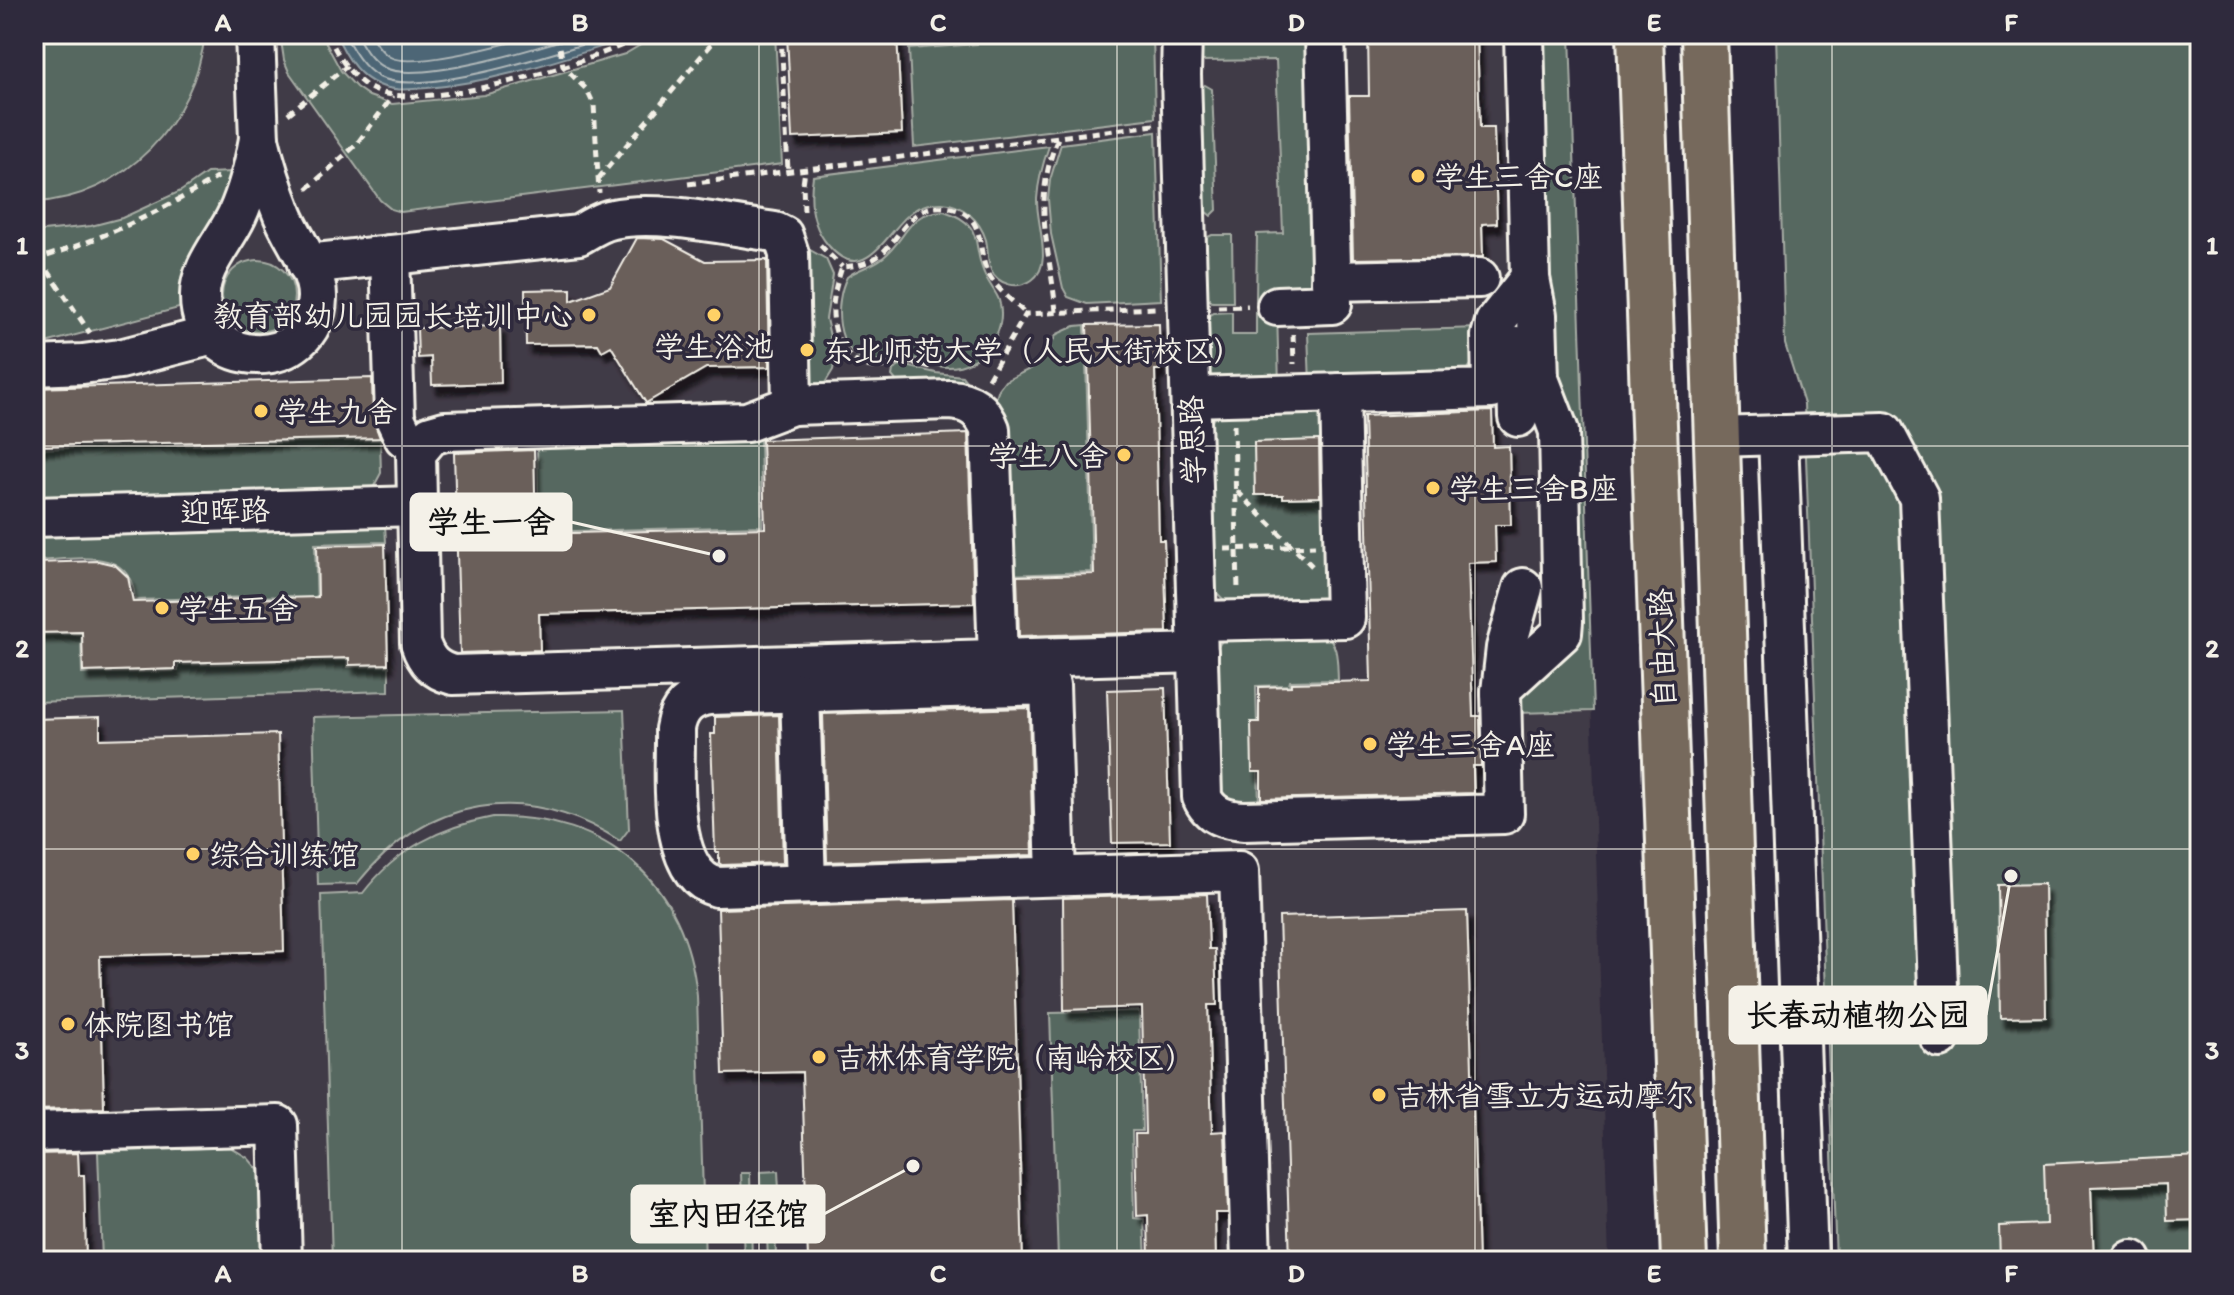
<svg xmlns="http://www.w3.org/2000/svg" width="2234" height="1295" viewBox="0 0 2234 1295" font-family="Itim,'LXGW WenKai TC',sans-serif">
<style>
.built{fill:#413a46}
.green{fill:#576860;stroke:#a6aca4;stroke-width:2}
.water{fill:#4d6676;stroke:#909ea4;stroke-width:2}
.lines{fill:none;stroke-linecap:round;stroke-linejoin:round}
.shore{stroke:#b1b9ba;stroke-width:2}
.building{fill:#6b5e5a;stroke:#f4f1e8;stroke-width:2;filter:url(#shadow)}
.minor-casing{stroke:#f4f1e8;stroke-width:44}
.major-casing{stroke:#f4f1e8;stroke-width:50}
.path{stroke:#f4f1e8;stroke-width:5;stroke-dasharray:8 6;stroke-linecap:butt}
.minor{stroke:#2f2a3d;stroke-width:38}
.major{stroke:#76695c;stroke-width:44}
.grid{fill:none;stroke:#f4f1e8;stroke-width:2;stroke-opacity:0.55}
.poi-dot{fill:#ffd166;stroke:#2f2a3d;stroke-width:3}
.labels{text-anchor:middle;dominant-baseline:central;stroke-width:7;stroke-linejoin:round;paint-order:stroke}
.poi-label{font-size:30px;fill:#f4f1e8;stroke:#2f2a3d;text-anchor:start}
.street-label{font-size:30px;fill:#f4f1e8;stroke:#2f2a3d}
.leader{fill:none;stroke:#f4f1e8;stroke-width:3}
.callout-dot{fill:#f4f1e8;stroke:#2f2a3d;stroke-width:3}
.callout{fill:#f4f1e8;stroke:#f4f1e8;stroke-width:3}
.callout-label{font-size:32px;text-anchor:middle;font-weight:bold;fill:#111}
.neatline{fill:none;stroke:#f4f1e8;stroke-width:3}
.grid-label{font-size:26px;text-anchor:middle;font-weight:bold;fill:#f4f1e8}
</style>
<defs>
<filter id="shadow"><feDropShadow dx="5" dy="9" stdDeviation="2" flood-color="#0009"/></filter>
</defs>
<rect width="100%" height="100%" fill="#2f2a3d"/>
<filter id="ink" filterUnits="userSpaceOnUse"><feTurbulence type="fractalNoise" baseFrequency=".0125" numOctaves="2"/><feDisplacementMap in="SourceGraphic" scale="16" xChannelSelector="R" yChannelSelector="G"/><feConvolveMatrix kernelMatrix="1 2 1 2 8 2 1 2 1" color-interpolation-filters="sRGB"/></filter>
<g filter="url(#ink)">
<!-- built -->
<path class="built" d="M34,34H1570L1609,1261H34Z"/>
<!-- green -->
<g class="green">
<path d="M34,34H205C195,121 125,198 34,202Z"/>
<path d="M280,34H321L341,71L356,87L369,96L392,104L484,95L625,54L659,34H775L782,164L401,212L391,209L380,200L289,72L284,60Z"/>
<path d="M977,34H1153L1155,118L914,147L909,49L977,44Z"/>
<path d="M1540,34H1570L1593,711L1517,713V699L1570,644L1551,376Z"/>
<path d="M1776,34H2200V1261H1836L1804,404L1785,344Z"/>
<path d="M1307,35L1319,294L1312,300L1256,301L1257,234L1283,233L1276,60L1201,61L1197,57V40L1202,37Z"/>
<path d="M1205,85L1212,89L1217,210L1211,216L1204,210L1199,89Z"/>
<path d="M1156,132L1161,300L1087,304L1068,297L1063,288L1051,234L1048,199L1050,180L1061,144Z"/>
<path d="M1049,146C1043,163 1038,181 1037,199C1036,223 1054,265 1032,280C1018,290 998,285 991,270C987,260 988,249 986,240C980,220 962,204 942,203C931,203 921,205 913,211C888,228 865,290 828,245C811,225 809,201 813,176Z"/>
<path d="M232,172L237,176L179,308L34,346V232L91,226L122,218L181,191L207,173Z"/>
<path d="M944,211C986,225 971,243 984,273C988,283 995,290 999,300C1009,333 981,368 947,367C934,367 924,360 912,358C897,356 883,364 869,361C834,353 834,302 847,277C857,269 870,267 881,259C907,241 905,212 944,211Z"/>
<path d="M1212,235H1232L1233,302H1212L1206,296L1205,244L1206,238Z"/>
<path d="M803,246L826,259L833,275L826,319L835,358L833,370L822,388L807,389Z"/>
<circle cx="258" cy="296" r="36"/>
<path d="M1256,311H1277L1279,386L1214,382L1208,371V316L1213,313L1232,312V335H1256Z"/>
<path d="M1085,325L1092,572L1004,575L993,407L999,389L1005,381L1038,365L1057,334L1075,326Z"/>
<path d="M1480,328L1477,356L1465,373L1310,384L1308,333Z"/>
<path d="M902,365L936,373L962,376L970,386L898,383L892,376L893,370Z"/>
<path d="M1307,404L1324,413L1326,597L1319,602L1228,604L1214,590L1210,423L1220,411Z"/>
<path d="M760,436L762,526L539,532L537,442Z"/>
<path d="M380,440L381,473L373,488L34,505V449Z"/>
<path d="M385,524L386,542L315,544L317,607H293L292,596L135,600C132,544 73,560 34,561V533Z"/>
<path d="M1324,632C1339,645 1337,661 1338,680L1290,681L1289,685L1256,686L1259,806C1244,806 1229,804 1220,790L1215,651L1226,635Z"/>
<path d="M81,634L82,674L178,671V665L347,660V667L389,666V691L34,702V635Z"/>
<path d="M624,710L629,829L620,841C526,781 427,796 357,884L318,885L313,717Z"/>
<path d="M493,817C607,814 686,882 697,996L705,1261H332L321,895L363,893C397,849 440,827 493,817Z"/>
<path d="M1139,1011L1142,1131H1132L1134,1218L1144,1219L1146,1261H1058L1050,1013Z"/>
<path d="M230,1147L248,1158L261,1173L270,1261H102L98,1152Z"/>
<path d="M778,1171L780,1208L775,1209L776,1261H768L766,1209H761L760,1172Z"/>
<path d="M741,1173H750L752,1261H744Z"/>
</g>
<!-- water -->
<path class="water" d="M336,34H632L620,41C556,61 494,82 427,88C411,89 395,92 379,85C358,77 344,53 336,34Z"/>
<g class="lines">
<!-- shore -->
<g class="shore">
<path d="M344,34C353,50 363,68 379,77C422,99 568,49 615,34"/>
<path d="M356,34C363,46 370,60 383,67C417,86 543,46 582,34"/>
<path d="M370,34C375,42 381,52 390,57C414,70 513,42 542,34"/>
</g>
</g>
<!-- building -->
<g class="building">
<path d="M787,34H897L902,133L792,138Z"/>
<path d="M1368,34H1477L1480,128H1494L1495,161L1497,223L1482,224L1483,257L1353,259L1349,96H1369Z"/>
<path d="M637,238L664,239L705,261L767,260L769,367L706,368L646,403L611,346L602,351L598,344L526,345L525,290L571,289V301L610,287Z"/>
<path d="M1159,324L1160,370H1155L1159,540H1164L1167,632L1019,636L1017,576L1094,574L1087,325Z"/>
<path d="M500,326L501,383L432,385L431,357L418,358L417,328Z"/>
<path d="M372,378L373,419L380,438L34,446V388Z"/>
<path d="M1492,411L1493,447L1509,446L1511,525H1495L1496,562L1468,563L1473,716H1480L1481,766H1473L1474,793L1261,799V772H1252L1251,722H1259V687L1291,686V683L1371,681L1364,416Z"/>
<path d="M968,433L974,603L539,614L540,650L460,653L454,453L534,450L536,534L765,528L762,440Z"/>
<path d="M1319,440L1320,497L1283,498V495H1255L1254,442Z"/>
<path d="M385,544L388,664L349,665V658L175,663V669L83,672L82,632L34,633V563L98,561L115,565L128,577L133,602L318,597L317,546Z"/>
<path d="M1165,688L1170,842L1112,843L1107,690Z"/>
<path d="M1029,708L1033,855L827,862L823,714Z"/>
<path d="M779,715L783,863L722,865L719,863V852H715L711,734H715V717Z"/>
<path d="M100,717V739L278,734L284,951L100,956L104,1108L34,1110V719Z"/>
<path d="M2044,884L2046,1017L2000,1018L1998,885Z"/>
<path d="M1207,894L1209,949H1215L1217,1005H1208L1212,1132L1225,1131L1228,1213H1215L1216,1261H1149L1148,1215L1137,1216L1135,1134H1145L1142,1007L1064,1010L1063,898Z"/>
<path d="M1012,900L1023,1261H808L802,1072L723,1074L718,909Z"/>
<path d="M1467,911L1478,1261H1290L1279,917Z"/>
<path d="M78,1153L79,1175H84L86,1261H34V1154Z"/>
<path d="M2200,1156V1220L2167,1221L2166,1184L2091,1187L2094,1261H2000L1999,1226L2046,1224L2044,1164Z"/>
</g>
<g class="lines">
<defs>
<g id="minor">
<path d="M255,34L259,139"/>
<path d="M1182,34L1181,75L1202,797C1210,816 1226,820 1244,821L1504,814L1501,692L1504,686L1562,633L1563,621L1559,431L1539,379L1537,315L1530,278L1524,34"/>
<path d="M259,139C265,165 273,190 283,215C293,240 318,270 317,298C315,373 200,373 200,297C199,267 225,241 237,215C248,191 254,166 259,139Z"/>
<path d="M390,255L395,418L404,437L419,445"/>
<path d="M307,264L579,235C589,229 601,221 613,219C657,209 729,226 775,232L783,236L789,254L792,405"/>
<path d="M1331,281L1479,278"/>
<path d="M1277,306L1332,304L1325,34"/>
<path d="M1516,346L1518,417"/>
<path d="M34,366L83,364L120,359L213,335"/>
<path d="M1191,397L1492,389L1491,336L1495,322L1530,278"/>
<path d="M1778,435L1808,1261"/>
<path d="M1717,437L1884,432L1919,498L1940,1038"/>
<path d="M34,517L416,506"/>
<path d="M1197,621L1345,618L1340,393"/>
<path d="M998,659L990,429C983,410 970,401 950,400L792,405L747,422L445,431L431,435L416,453L420,643C426,661 434,670 453,675L1198,653"/>
<path d="M800,692L806,884"/>
<path d="M1501,692L1506,648L1523,588"/>
<path d="M1056,876L1050,685L709,695C689,698 678,709 675,729C676,770 665,874 717,887L1239,871L1251,1261"/>
<path d="M34,1132L278,1125L282,1261"/>
<path d="M2132,1260V1261"/>
</g>
<g id="major">
<path d="M1640,34L1684,1261"/>
<path d="M1704,34L1743,1261"/>
</g>
</defs>
<!-- minor casing -->
<use href="#minor" class="minor-casing"/>
<!-- major casing -->
<use href="#major" class="major-casing"/>
<!-- path -->
<g class="path">
<path d="M328,34C337,55 352,80 374,90C424,114 597,62 645,34"/>
<path d="M558,34L563,66L587,90L594,105L599,193"/>
<path d="M781,34L788,171"/>
<path d="M288,114L347,66"/>
<path d="M598,179L720,34"/>
<path d="M688,184L1154,125"/>
<path d="M307,189L356,145L393,96"/>
<path d="M804,211L803,184L805,170"/>
<path d="M820,245L842,267"/>
<path d="M40,259L90,333"/>
<path d="M34,260C101,240 158,213 218,177"/>
<path d="M1218,307L1248,306"/>
<path d="M1056,312C1050,247 1031,203 1058,138"/>
<path d="M1293,334L1294,364"/>
<path d="M930,367C900,357 899,367 874,367C841,366 829,325 834,298C835,288 839,277 842,267C857,266 871,263 882,253C902,235 911,204 944,207C989,212 975,248 988,273C996,289 1014,302 1026,314"/>
<path d="M988,379L1026,314L1156,308"/>
<path d="M1234,425L1238,591"/>
<path d="M1237,491L1312,566"/>
<path d="M1225,549L1315,546"/>
</g>
<!-- minor -->
<use href="#minor" class="minor"/>
<!-- major -->
<use href="#major" class="major"/>
</g>
</g>
<!-- grid -->
<path class="grid" d="M402,34V1261M759,34V1261M1117,34V1261M1475,34V1261M1832,34V1261M34,446H2200M34,849H2200"/>
<!-- markers -->
<g class="poi-dot">
<circle cx="1418" cy="176" r="8"/>
<circle cx="589" cy="315" r="8"/>
<circle cx="714" cy="315" r="8"/>
<circle cx="807" cy="350" r="8"/>
<circle cx="261" cy="411" r="8"/>
<circle cx="1124" cy="455" r="8"/>
<circle cx="1433" cy="488" r="8"/>
<circle cx="162" cy="608" r="8"/>
<circle cx="1370" cy="744" r="8"/>
<circle cx="193" cy="854" r="8"/>
<circle cx="68" cy="1024" r="8"/>
<circle cx="819" cy="1057" r="8"/>
<circle cx="1379" cy="1095" r="8"/>
</g>
<g class="labels">
<!-- poi labels -->
<g class="poi-label">
<text x="1434" y="176">学生三舍C座</text>
<text x="573" y="315" text-anchor="end">教育部幼儿园园长培训中心</text>
<text x="714" y="346" text-anchor="middle">学生浴池</text>
<text x="823" y="350">东北师范大学（人民大街校区）</text>
<text x="277" y="411">学生九舍</text>
<text x="1108" y="455" text-anchor="end">学生八舍</text>
<text x="1449" y="488">学生三舍B座</text>
<text x="178" y="608">学生五舍</text>
<text x="1386" y="744">学生三舍A座</text>
<text x="209" y="854">综合训练馆</text>
<text x="84" y="1024">体院图书馆</text>
<text x="835" y="1057">吉林体育学院（南岭校区）</text>
<text x="1395" y="1095">吉林省雪立方运动摩尔</text>
</g>
<!-- street labels -->
<g class="street-label">
<text transform="translate(1192 440) rotate(-92)">学思路</text>
<text transform="translate(225 511) rotate(-2)">迎晖路</text>
<text transform="translate(1662 648) rotate(-92)">自由大路</text>
</g>
</g>
<!-- callouts -->
<path class="leader" d="M719 556L571 522M2011 876L1986 1015M913 1166L824 1214"/>
<g class="callout-dot">
<circle cx="719" cy="556" r="8"/>
<circle cx="2011" cy="876" r="8"/>
<circle cx="913" cy="1166" r="8"/>
</g>
<g class="callout">
<rect x="411" y="494" width="160" height="56" rx="8"/>
<rect x="1730" y="987" width="256" height="56" rx="8"/>
<rect x="632" y="1186" width="192" height="56" rx="8"/>
</g>
<g class="callout-label">
<text x="491" y="533">学生一舍</text>
<text x="1858" y="1026">长春动植物公园</text>
<text x="728" y="1225">室内田径馆</text>
</g>
<!-- margin -->
<rect width="2234" height="1295" fill="none" stroke="#2f2a3d" stroke-width="88"/>
<rect x="44" y="44" width="2146" height="1207" class="neatline"/>
<g class="grid-label">
<text x="223" y="31">A</text>
<text x="580" y="31">B</text>
<text x="938" y="31">C</text>
<text x="1296" y="31">D</text>
<text x="1654" y="31">E</text>
<text x="2011" y="31">F</text>
<text x="22" y="254">1</text>
<text x="2212" y="254">1</text>
<text x="22" y="657">2</text>
<text x="2212" y="657">2</text>
<text x="22" y="1059">3</text>
<text x="2212" y="1059">3</text>
<text x="223" y="1282">A</text>
<text x="580" y="1282">B</text>
<text x="938" y="1282">C</text>
<text x="1296" y="1282">D</text>
<text x="1654" y="1282">E</text>
<text x="2011" y="1282">F</text>
</g>
</svg>
